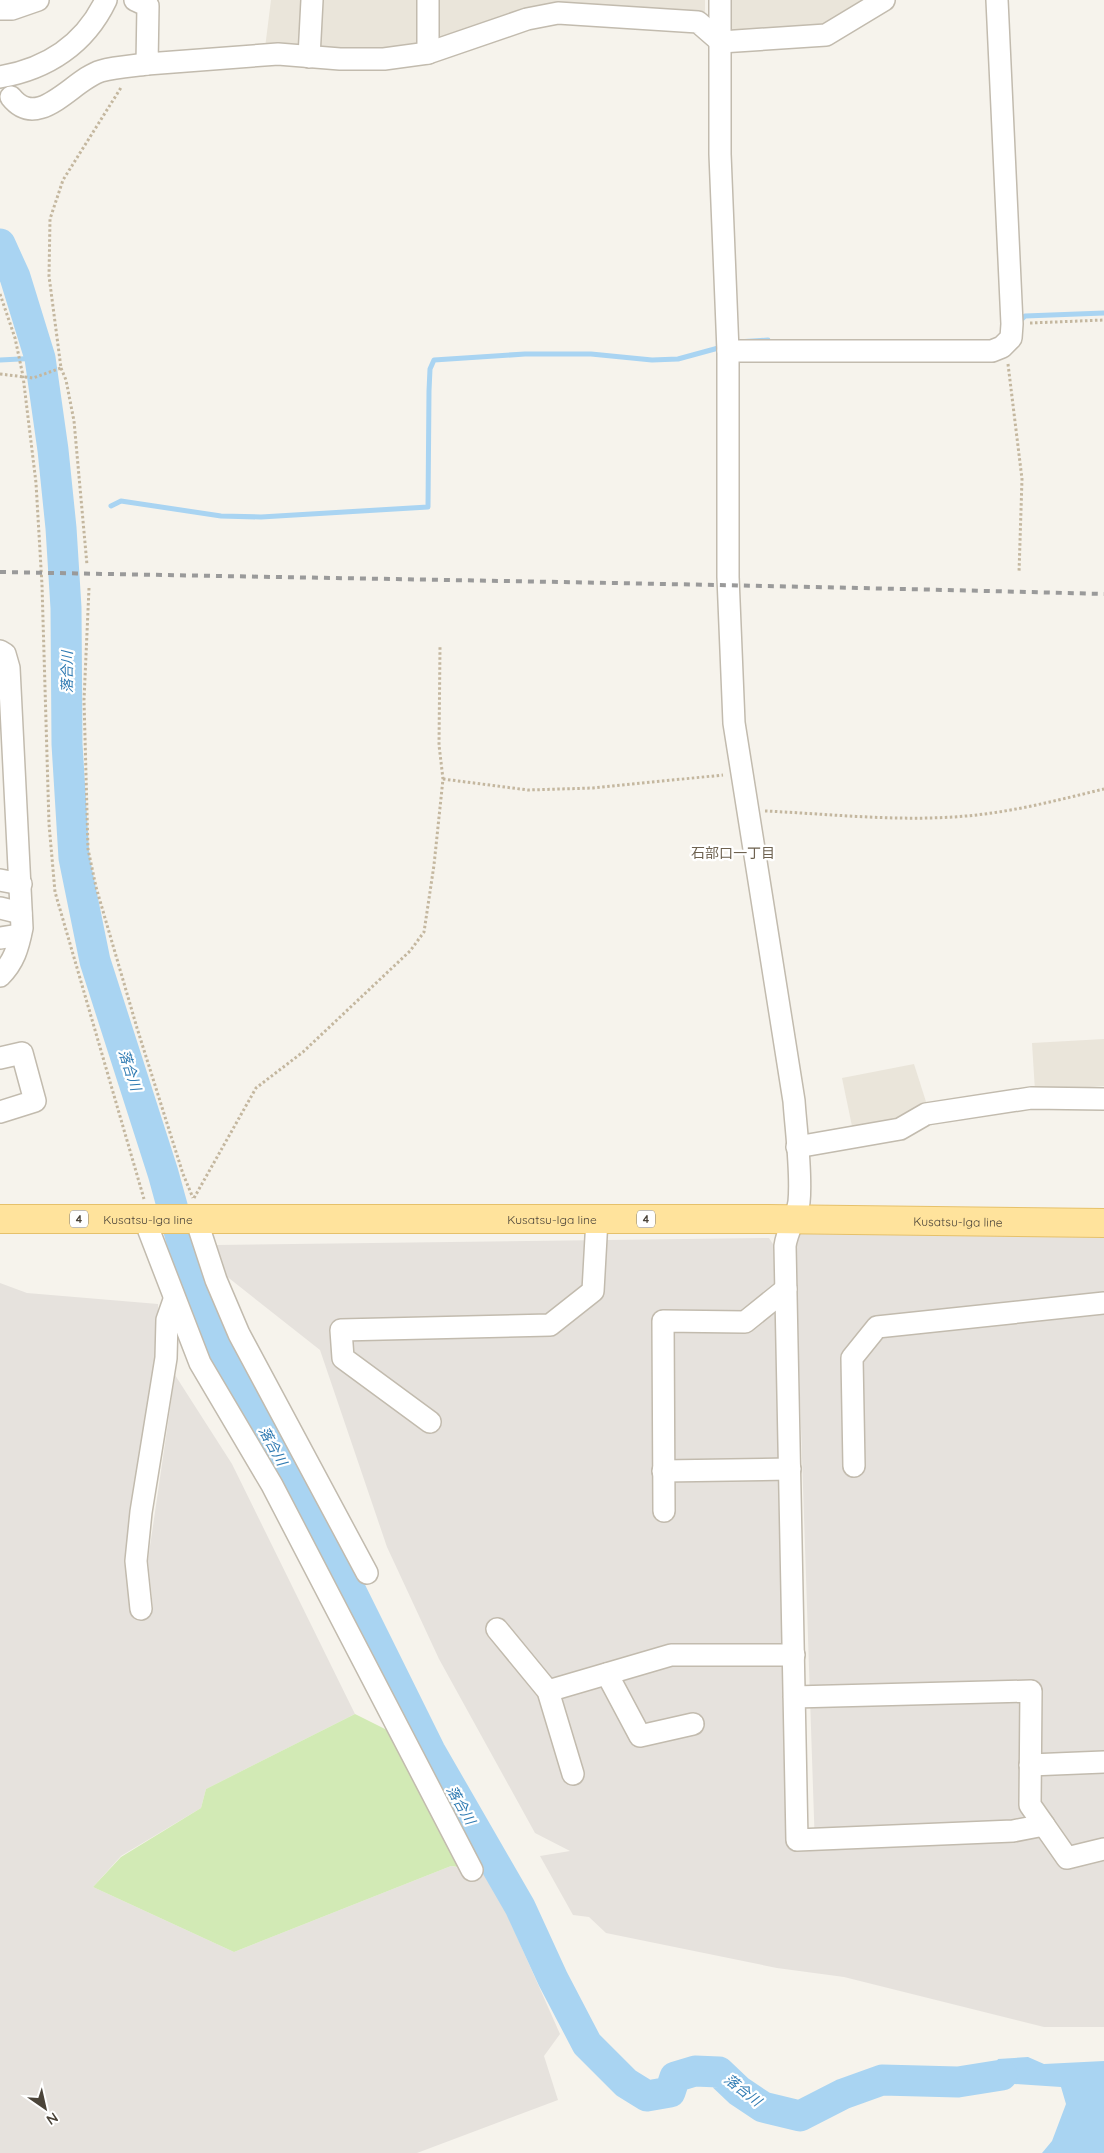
<svg xmlns="http://www.w3.org/2000/svg" width="1104" height="2153" viewBox="0 0 1104 2153" font-family="Quicksand,'Noto Sans JP',sans-serif">
<style>
.residential{fill:#eae5da}
.industrial{fill:#e6e2dd}
.green{fill:#d2eab5}
.water{fill:#a9d4f2}
.lines{fill:none;stroke-linecap:round;stroke-linejoin:round}
.stream{stroke:#a9d4f2;stroke-width:5}
.river{stroke:#a9d4f2;stroke-width:31}
.minor-casing{stroke:#c2bbae;stroke-width:24}
.major-casing{stroke:#e6c16a;stroke-width:30}
.path{stroke:#c4b79f;stroke-width:3;stroke-dasharray:2.5 2.5;stroke-linecap:butt}
.minor{stroke:#fff;stroke-width:21}
.major{stroke:#ffe39c;stroke-width:28}
.rail{stroke:#9a9a9a;stroke-width:4;stroke-dasharray:6 6;stroke-linecap:butt}
.labels{text-anchor:middle;dominant-baseline:central;stroke-width:4.5;stroke-linejoin:round;paint-order:stroke}
.shield{fill:#fff;stroke:#817c74;stroke-width:1}
.shield-label{font-size:11px;font-weight:bold;fill:#4b4439}
.street-label{font-size:12px;fill:#4b4439;stroke:#fff}
.water-label{font-size:14px;font-style:italic;fill:#2e7ab2;stroke:#fff}
.neighbourhood-label{font-size:14px;fill:#6e6250;stroke:#fff}
</style>
<rect width="100%" height="100%" fill="#f6f3ec"/>
<!-- residential -->
<g class="residential">
<path d="M271,0H422L423,45L390,54L265,48Z"/>
<path d="M434,0H705V15L550,3L438,39Z"/>
<path d="M724,0H865L816,28L724,37Z"/>
<path d="M1104,1039V1086L1035,1091L1032,1043Z"/>
<path d="M914,1064L928,1108L890,1125L853,1131L842,1078Z"/>
</g>
<!-- industrial -->
<g class="industrial">
<path d="M797,1234L1104,1236V2027H1044L844,1977L777,1968L606,1933L589,1917L573,1915L540,1856L570,1851L535,1833L439,1659L387,1547L320,1350L225,1275L216,1245L769,1238L775,1247L791,1851L815,1848L795,1246Z"/>
<path d="M0,1283L27,1293L158,1304L159,1355L141,1609L153,1608L148,1560L175,1375L232,1464L355,1714L206,1789L201,1808L121,1856L93,1887L234,1952L451,1866L489,1874L560,2034L544,2056L558,2100L417,2153H0Z"/>
</g>
<!-- green -->
<path class="green" d="M355,1714L389,1731L458,1867L451,1866L234,1952L93,1887L121,1857L201,1808L206,1789Z"/>
<!-- water -->
<path class="water" d="M1028,2057L1044,2064L1104,2061V2153H1042L1052,2141L1066,2104L1061,2087L986,2082L958,2086L962,2079C978,2076 991,2075 998,2059Z"/>
<g class="lines">
<!-- stream -->
<g class="stream">
<path d="M1019,322L1025,316L1104,313"/>
<path d="M737,342L768,340"/>
<path d="M0,360L40,358"/>
<path d="M111,506L121,501L221,516L261,517L428,507L429,391L430,369L434,360L525,354H591L652,360L678,359L722,347"/>
</g>
<!-- river -->
<path class="river" d="M0,244L15,277L40,358L53,450L61,528L66,608L67,744L74,858L95,961L163,1173L203,1318L329,1547L430,1751L520,1907L553,1979L587,2044L626,2083L647,2096L670,2092L675,2077L695,2071L719,2072L739,2091L763,2107L800,2116L843,2094L882,2080L958,2082L1002,2075"/>
<defs>
<g id="minor">
<path d="M135,0L148,6L147,64L278,54L340,59H384L428,53L527,19L558,13L698,22L721,42L826,35L884,0"/>
<path d="M720,0V154L728,351V577L734,723L794,1101C796,1130 802,1174 799,1202C797,1217 787,1230 785,1246L797,1840L1013,1831L1044,1825L1030,1805L1031,1691L794,1697"/>
<path d="M0,9H12L38,0"/>
<path d="M428,53V0"/>
<path d="M309,57L312,0"/>
<path d="M0,77C47,69 85,44 106,0"/>
<path d="M11,97C39,132 73,79 101,71C115,67 132,66 147,64"/>
<path d="M728,351H992L1002,347L1011,338L1012,324L997,0"/>
<path d="M0,651L5,654L9,668L22,928C18,948 14,962 0,976"/>
<path d="M0,880L21,884"/>
<path d="M0,908L21,913"/>
<path d="M0,938L20,935"/>
<path d="M0,1058L22,1053L35,1101L0,1112"/>
<path d="M797,1147L900,1129L926,1114L1031,1098L1104,1099"/>
<path d="M148,1219L149,1231L200,1363L272,1485L472,1870"/>
<path d="M196,1219L216,1280L239,1334L367,1573"/>
<path d="M430,1422L343,1358L341,1330L550,1325L593,1291L597,1219"/>
<path d="M854,1466L852,1358L877,1327L1104,1303"/>
<path d="M663,1471L790,1469"/>
<path d="M664,1511L663,1321L745,1322L786,1289"/>
<path d="M141,1609L136,1561L141,1512L166,1358L167,1320L174,1300"/>
<path d="M497,1629L548,1691L573,1774"/>
<path d="M607,1674L640,1736L693,1724"/>
<path d="M548,1691L671,1655H794"/>
<path d="M1030,1765L1104,1762"/>
<path d="M1044,1825L1067,1858L1104,1849"/>
</g>
<g id="major">
<path id="s1" d="M0,1219H768L1104,1223"/>
</g>
</defs>
<!-- minor casing -->
<use href="#minor" class="minor-casing"/>
<!-- major casing -->
<use href="#major" class="major-casing"/>
<!-- path -->
<g class="path">
<path d="M0,294L15,338L23,376L36,483L42,585L49,824L55,892L144,1199"/>
<path d="M1030,323L1104,320"/>
<path d="M1008,364L1022,479L1019,573"/>
<path d="M61,368L66,380L74,421L87,565"/>
<path d="M0,374L33,378L61,368L49,276L50,219L63,180L122,86"/>
<path d="M89,588L84,700L88,849L96,887L137,1028L183,1174L193,1198"/>
<path d="M443,779L528,790L593,788L723,775"/>
<path d="M765,811C831,814 900,822 966,816C1013,812 1058,800 1104,789"/>
<path d="M194,1198L256,1088L303,1052L410,951L424,932L434,865L443,779L439,745L440,647"/>
</g>
<!-- minor -->
<use href="#minor" class="minor"/>
<!-- major -->
<use href="#major" class="major"/>
<!-- rail -->
<path class="rail" d="M0,572C368,579 736,584 1104,594"/>
</g>
<g class="labels">
<!-- shield labels -->
<g class="shield">
<rect x="70" y="1210.5" width="18" height="17" rx="4"/>
<rect x="637" y="1210.5" width="18" height="17" rx="4"/>
</g>
<g class="shield-label">
<text x="79" y="1219">4</text>
<text x="646" y="1219">4</text>
</g>
<!-- street labels -->
<g class="street-label">
<text stroke="none"><textPath href="#s1" startOffset="148">Kusatsu-Iga line</textPath></text>
<text stroke="none"><textPath href="#s1" startOffset="552">Kusatsu-Iga line</textPath></text>
<text stroke="none"><textPath href="#s1" startOffset="958">Kusatsu-Iga line</textPath></text>
</g>
<!-- water labels -->
<g class="water-label">
<text transform="translate(67 672) rotate(-90)">落合川</text>
<text transform="translate(130 1070) rotate(72)">落合川</text>
<text transform="translate(273 1446) rotate(61)">落合川</text>
<text transform="translate(461 1805) rotate(60)">落合川</text>
<text transform="translate(743 2090) rotate(38)">落合川</text>
</g>
<!-- neighbourhood labels -->
<g class="neighbourhood-label">
<text x="733" y="853">石部口一丁目</text>
</g>
</g>
<!-- north arrow -->
<g transform="translate(45 2108) rotate(146)" stroke="#ffffff" stroke-width="4" paint-order="stroke">
<path d="M0-4L9 19L0 12L-9 19Z" fill="#4b4439"/>
<text y="-8" font-size="14" font-weight="bold" text-anchor="middle" fill="#4b4439">N</text>
</g>
</svg>
